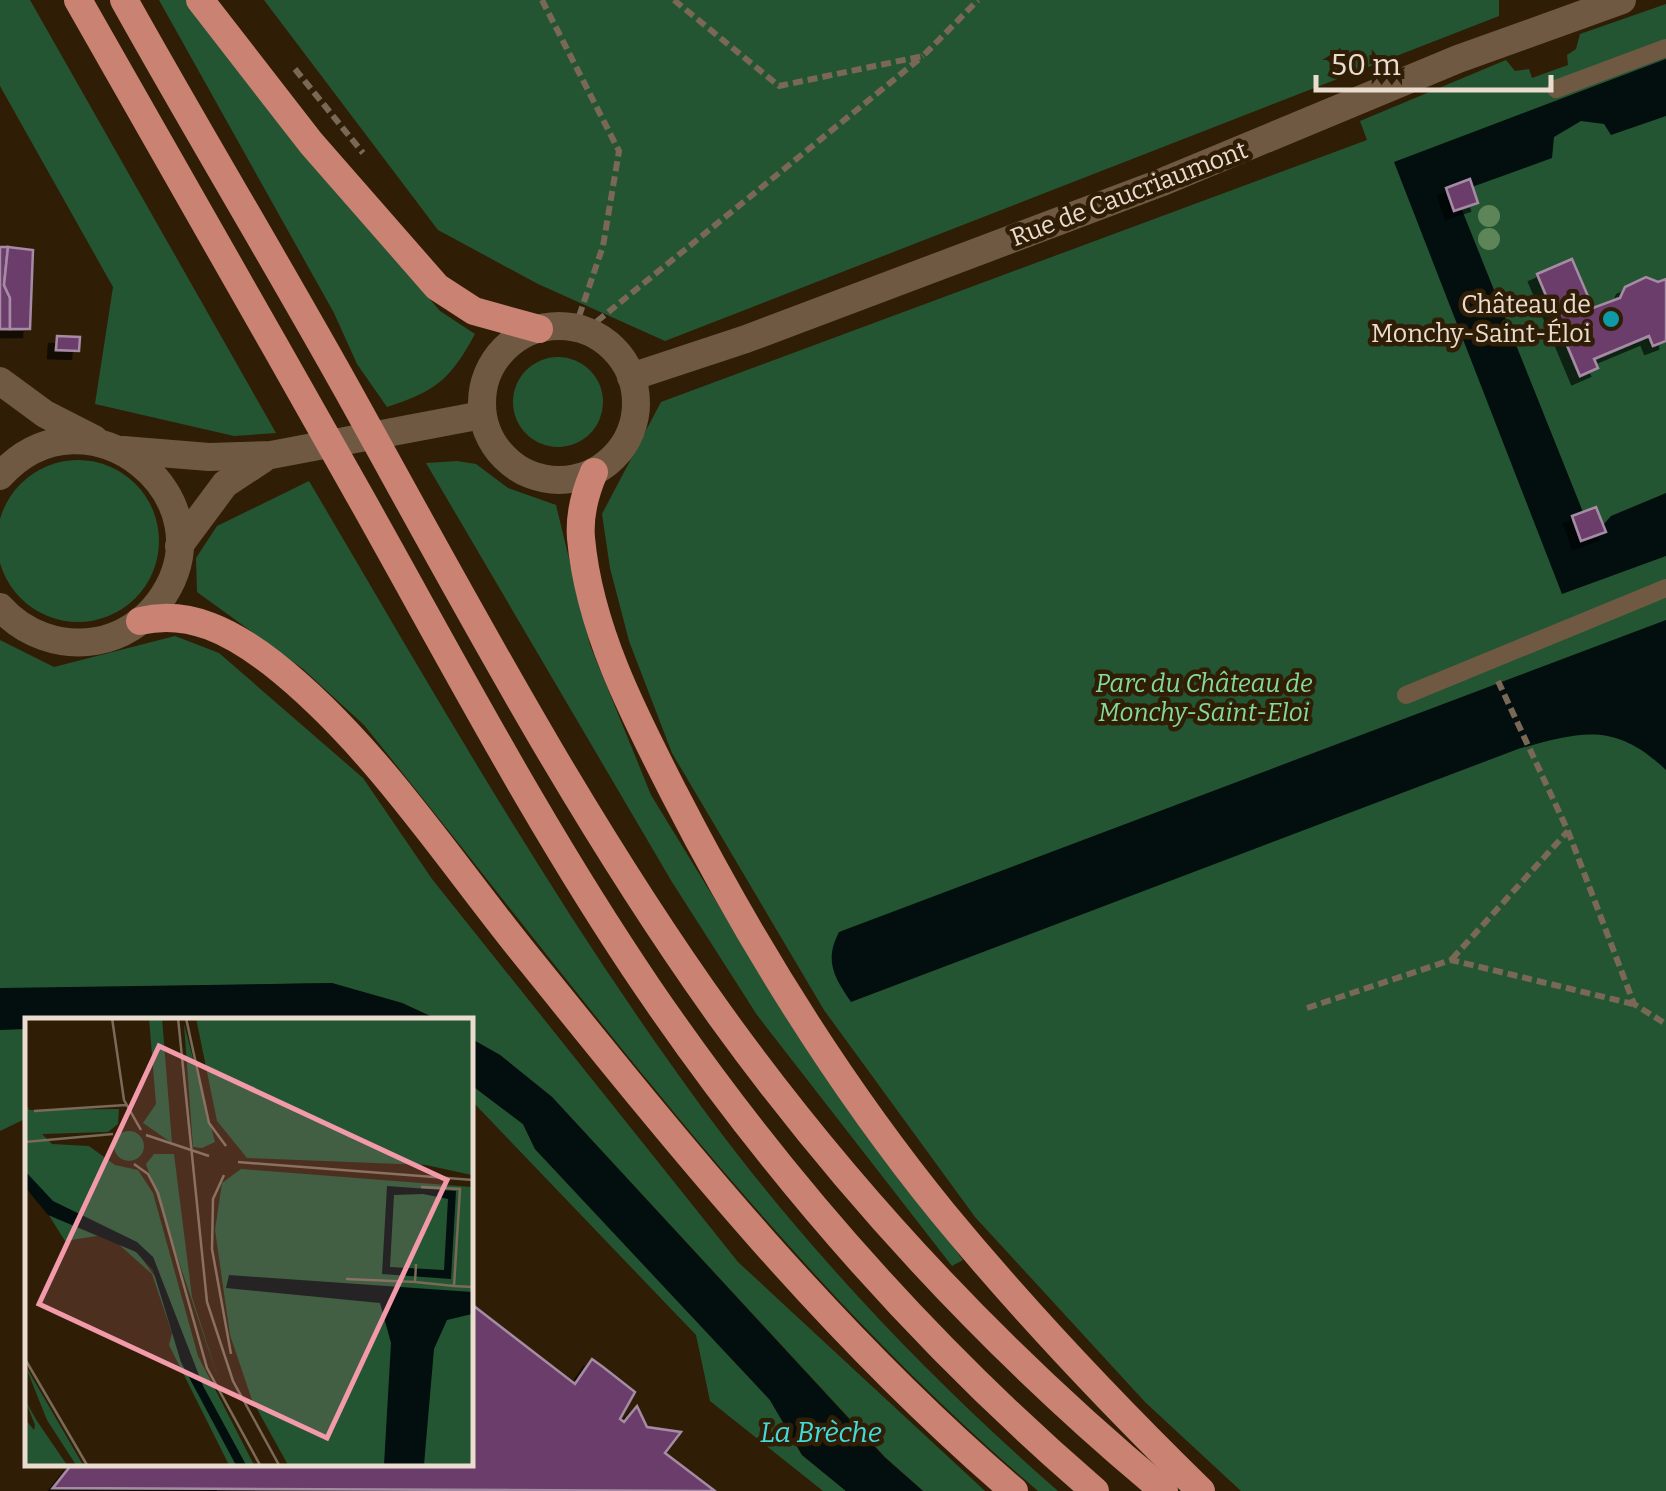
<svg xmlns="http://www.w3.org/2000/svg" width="1666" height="1491" viewBox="0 0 1666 1491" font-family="Bitter,serif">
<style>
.green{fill:#245533}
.water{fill:#030f0f}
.building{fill:#6b3c6b;stroke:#a58ba4;stroke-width:2.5;filter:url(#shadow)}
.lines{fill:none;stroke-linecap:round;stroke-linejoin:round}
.path{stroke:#796855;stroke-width:6;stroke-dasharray:10 5;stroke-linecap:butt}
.service{stroke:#705942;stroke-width:18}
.tertiary{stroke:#705942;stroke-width:28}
.trunk{stroke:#ca8273;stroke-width:28}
.tree{fill:#5e8558}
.culture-dot{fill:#0f9aa8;stroke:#301d06;stroke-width:4}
.labels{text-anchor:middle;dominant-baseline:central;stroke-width:9;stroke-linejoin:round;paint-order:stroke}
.street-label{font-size:25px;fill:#eaddd0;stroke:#301d06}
.poi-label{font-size:25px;fill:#eaddd0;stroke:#301d06;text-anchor:end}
.park-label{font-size:25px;font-style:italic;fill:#83da9b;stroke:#301d06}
.water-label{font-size:28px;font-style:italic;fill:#41dbdc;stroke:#301d06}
.inset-road{fill:none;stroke:#7a6a57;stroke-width:2.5}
.view{fill:#f39aaa;fill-opacity:0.15;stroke:#f39aaa;stroke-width:5}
.inset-edge{fill:none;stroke:#eaddd0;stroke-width:5}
</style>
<defs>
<filter id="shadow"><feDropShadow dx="-8" dy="8" stdDeviation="0" flood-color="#0009"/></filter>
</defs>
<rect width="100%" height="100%" fill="#301d06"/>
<!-- green -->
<g class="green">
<path d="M0,0H30L276,433L234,436L95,404L113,287L0,86Z"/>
<path d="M159,0H186L336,189L440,311L475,334C450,380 436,391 387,407L357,364L334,313Z"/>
<path d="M264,0H1499V16L665,341L538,284L438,230Z"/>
<path d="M1666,4V1491H1241L1145,1402L975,1217L824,1010L672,753L629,641L610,568L602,514L661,402L1367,140L1360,121L1506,60L1515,71L1529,69L1532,78L1568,65L1567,55L1576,49L1580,34Z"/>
<circle cx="558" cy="402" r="45"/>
<circle cx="78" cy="541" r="81"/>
<path d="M457,461L476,464L508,488L556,505L590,645L651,795L747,952L867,1130L963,1260L952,1266L757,1015L672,882L426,463Z"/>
<path d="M309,481C437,698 562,919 712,1121C812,1255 932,1381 1058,1491H1038C778,1270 578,989 364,725L303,669L197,592L196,558L217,526Z"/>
<path d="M175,636L219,653L363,778L432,879L738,1262L985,1491H923L885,1457L552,1097L500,1055L470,1038V1021H441L402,1003L331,983L179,986L28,1021L27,1118L0,1131V640L54,667Z"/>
<path d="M470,1084L523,1124L535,1149L770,1400L802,1455L846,1491H823L710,1401L696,1335L470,1099Z"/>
</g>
<!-- water -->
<g class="water">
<path d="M1666,59V116L1611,135L1604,124L1581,121L1554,137L1552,158L1472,187L1469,180L1446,188L1454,211L1462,210L1583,512L1572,517L1581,541L1605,532L1603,525L1611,516L1666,493V556L1562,594L1394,162Z"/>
<path d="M1666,620V770C1614,721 1581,732 1518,749L851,1002C834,977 824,961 839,932Z"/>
<path d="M332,983L402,1003L441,1021H28L27,1029L0,1030V988Z"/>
<path d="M470,1038L500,1055L552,1097L884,1457L923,1491H846L802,1455L770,1400L535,1149L523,1124L470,1084Z"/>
</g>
<!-- building -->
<g class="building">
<path d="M1470,179L1478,203L1454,211L1446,188Z"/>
<path d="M0,247H8L4,285L10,298V329H0Z"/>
<path d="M8,247L33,250L30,329H10V298L4,285Z"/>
<path d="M1572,259L1593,308L1620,298L1625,287L1646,277L1658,282L1666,279V341L1653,346L1649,336L1594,359L1598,368L1580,376L1537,274Z"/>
<path d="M57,336L80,337L79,351L56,350Z"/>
<path d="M1596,507L1606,532L1581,541L1572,516Z"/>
<path d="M470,1303L575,1384L592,1359L603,1367L635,1392L620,1419L624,1422L637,1406L647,1427L681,1432L665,1453L715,1491L53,1488L72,1464H470Z"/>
</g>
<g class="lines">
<!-- path -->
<g class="path">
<path d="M542,0L619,151L603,246L575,328"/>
<path d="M674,0L779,86L923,56L978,0"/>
<path d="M295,69L363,153"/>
<path d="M585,331L923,56"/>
<path d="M1498,681L1568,831L1634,1004L1666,1024"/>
<path d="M1452,959L1568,831"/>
<path d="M1307,1008L1451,960L1633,1004"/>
</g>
<!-- service -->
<g class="service">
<path d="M1556,89L1666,48"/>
<path d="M1406,695L1666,588"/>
</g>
<!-- tertiary -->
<g class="tertiary">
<circle cx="559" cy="403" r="77"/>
<path d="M631,377L746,339L1160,183L1458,59L1622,0"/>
<path d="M0,381L45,414L94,439"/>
<path d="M123,450L209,457L271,455L482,415"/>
<path d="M0,476C87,379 235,499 159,602C144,622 121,637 96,641C60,647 24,634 0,607"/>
<path d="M179,546L225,484L263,459"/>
</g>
<!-- trunk -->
<g class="trunk">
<path d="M78,0C173,167 268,333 362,500C454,664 542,832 648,988C775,1174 924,1344 1095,1491"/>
<path d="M124,0C197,131 275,260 348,391C465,602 579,818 720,1015C847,1191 997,1352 1164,1491"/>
<path d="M200,0L311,143L437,287L474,311L539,329"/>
<path d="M594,472C585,493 579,514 581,538C589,628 633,713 674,793C750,941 838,1084 943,1213C1023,1310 1111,1403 1201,1491"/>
<path d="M140,621C190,609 233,633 272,663C370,740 443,852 520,948C674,1139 827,1331 1014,1491"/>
</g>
</g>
<!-- trees -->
<g class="tree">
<circle cx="1489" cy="216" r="11"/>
<circle cx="1489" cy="239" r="11"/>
</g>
<!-- markers -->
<circle class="culture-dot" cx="1611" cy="319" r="10"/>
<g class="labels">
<!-- street labels -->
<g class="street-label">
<text transform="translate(1129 194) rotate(-21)">Rue de Caucriaumont</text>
</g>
<!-- poi labels -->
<g class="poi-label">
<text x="1591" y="305">Château de<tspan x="1591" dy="29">Monchy-Saint-Éloi</tspan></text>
</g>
<!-- park labels -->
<g class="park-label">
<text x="1204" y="684">Parc du Château de<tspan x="1204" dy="29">Monchy-Saint-Eloi</tspan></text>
</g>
<!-- water labels -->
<g class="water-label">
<text x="821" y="1432">La Brèche</text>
</g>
</g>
<!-- overview -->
<g transform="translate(25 1018)">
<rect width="448" height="448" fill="#301d06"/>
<path d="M124,0H137L147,125L118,105L131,86ZM171,0H447V157L401,147L222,140L192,103ZM159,6L190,124L177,130L168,129ZM0,84L4,92L94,91L93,106L83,114L17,116L27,126L64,128L90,147L113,152L128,175L173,338L229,447H221L178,368L128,239L84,216L40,223L0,159ZM89 128a15 15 0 1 1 30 0a15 15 0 1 1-30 0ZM129,136H149L167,279L195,366L121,146ZM216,151L447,169V447H263L227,382L205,317L190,212L197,165ZM91,224L112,234L134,264L156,344L211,447H204L144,327L147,315L127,256ZM0,347L58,447H51L22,402ZM0,382L12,403L42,447H0V401L9,412L10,407Z" fill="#245533"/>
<path d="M0,153L28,183L112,224L128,239L178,368L221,447H211L156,344L128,252L111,234L23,197L0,169ZM362,168L431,173L426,261L357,256ZM398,176L423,181L419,252L365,249L369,177ZM204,257L447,274V296L422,302L409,331L399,447H359L366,325L355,285L201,270Z" fill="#030f0f" fill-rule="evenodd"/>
<path class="inset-road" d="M87,0L99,82L116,112M153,0L182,284L208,363L254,447M161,0L184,105L201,128M9,93L101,87M121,117L184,138M0,124L88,116M213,144L448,162M109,146L123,156L133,175L182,350L235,447M199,157L188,181L187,231L206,336M396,169L435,171L429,268L448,269M321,261L390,264L391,246M390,264L429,268M0,341L62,447"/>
<path class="view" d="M134,28L422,162L302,420L14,286Z"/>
<rect width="448" height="448" class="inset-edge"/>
</g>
<!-- scale -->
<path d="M1316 75v15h235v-15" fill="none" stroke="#eaddd0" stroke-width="5"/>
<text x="1331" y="75" font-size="30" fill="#eaddd0" stroke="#301d06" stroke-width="8" paint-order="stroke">50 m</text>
</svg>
